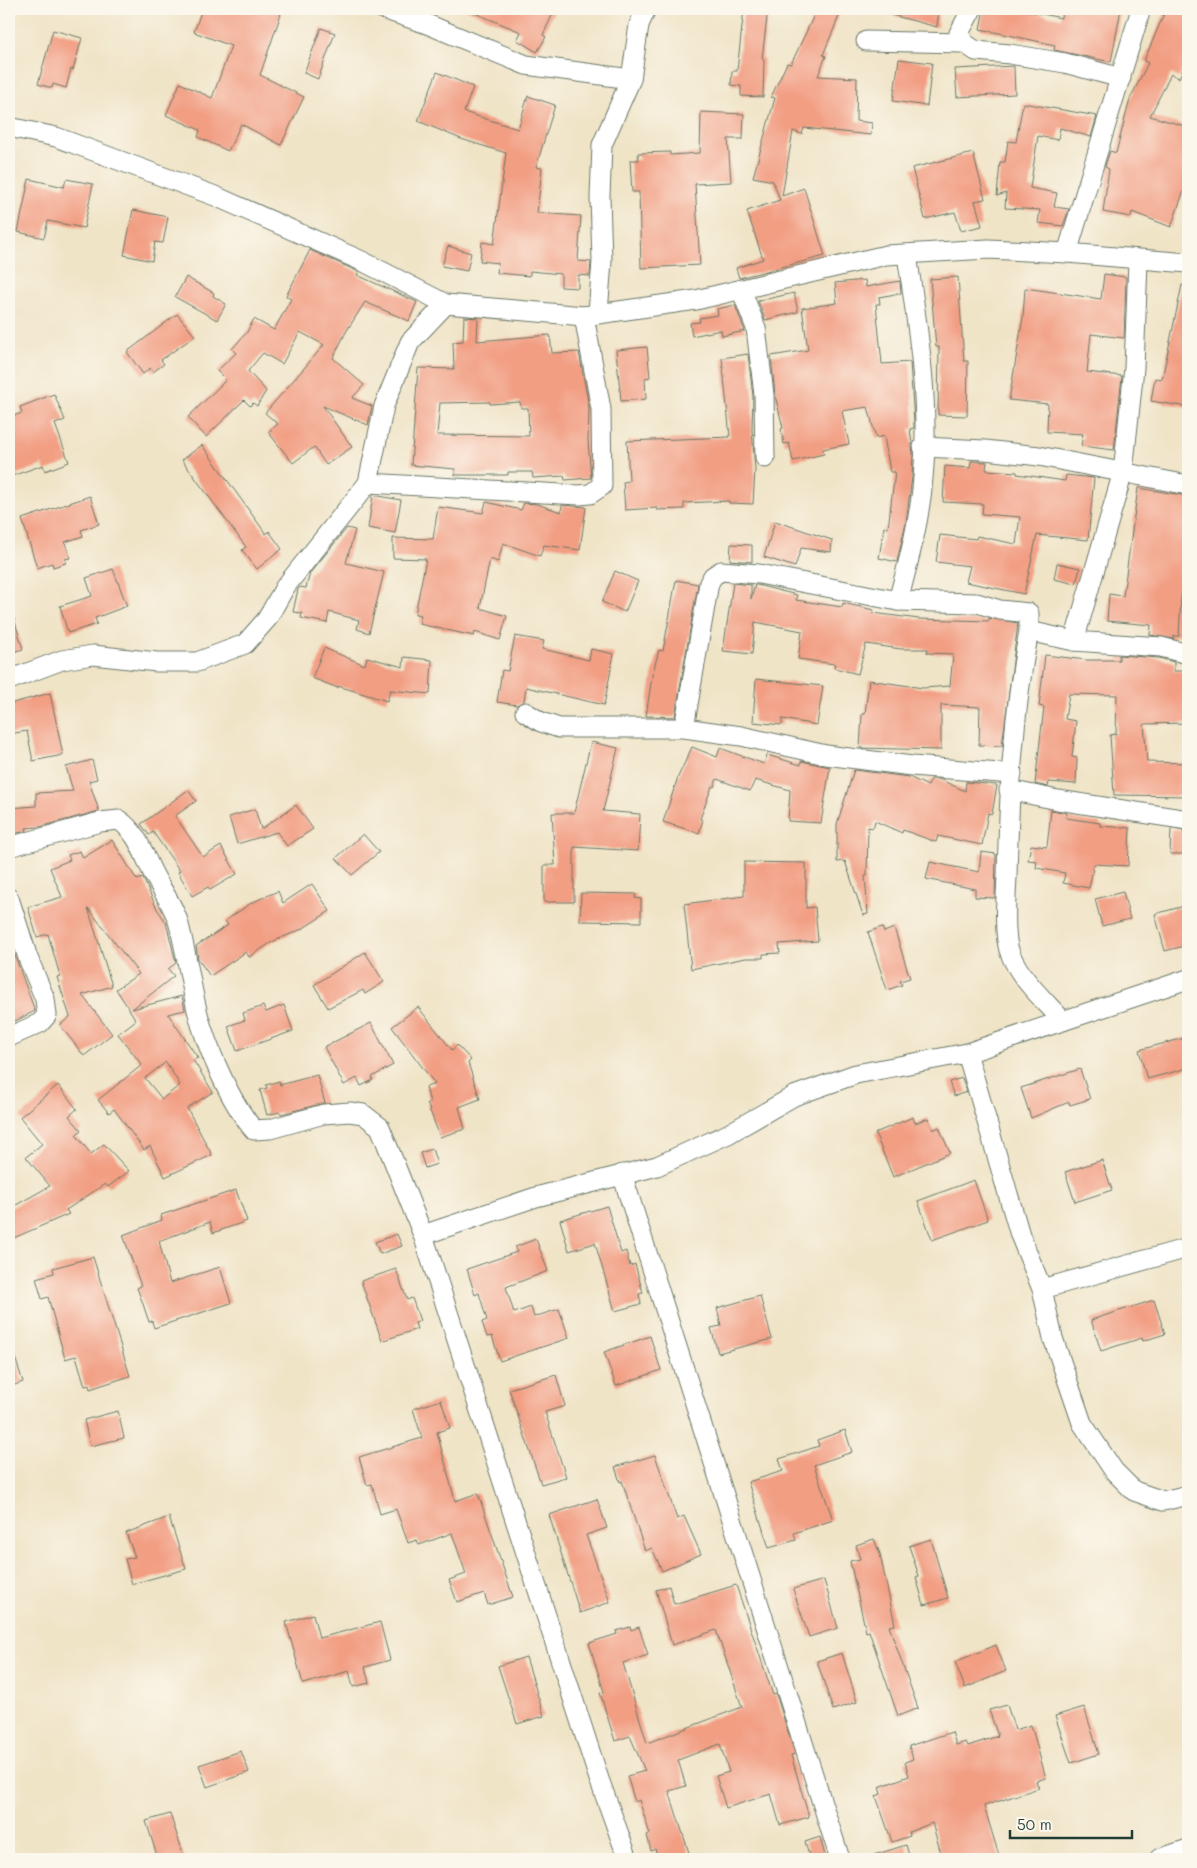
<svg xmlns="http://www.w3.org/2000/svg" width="1197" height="1868" viewBox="0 0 1197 1868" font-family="Mali,sans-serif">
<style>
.building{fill:#f29e83;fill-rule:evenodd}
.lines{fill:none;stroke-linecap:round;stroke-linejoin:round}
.street-casing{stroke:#687767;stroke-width:21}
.street{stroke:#fff;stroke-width:19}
</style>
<rect width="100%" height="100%" fill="#fbf7ec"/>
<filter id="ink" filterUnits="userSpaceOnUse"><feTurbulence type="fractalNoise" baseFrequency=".02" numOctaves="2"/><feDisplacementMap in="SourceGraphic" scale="10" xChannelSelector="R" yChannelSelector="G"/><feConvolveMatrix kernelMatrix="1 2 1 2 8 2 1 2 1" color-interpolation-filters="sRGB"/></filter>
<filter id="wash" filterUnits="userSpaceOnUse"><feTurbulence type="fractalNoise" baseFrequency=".0096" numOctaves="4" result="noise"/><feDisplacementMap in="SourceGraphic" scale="20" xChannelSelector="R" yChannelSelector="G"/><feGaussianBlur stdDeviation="1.12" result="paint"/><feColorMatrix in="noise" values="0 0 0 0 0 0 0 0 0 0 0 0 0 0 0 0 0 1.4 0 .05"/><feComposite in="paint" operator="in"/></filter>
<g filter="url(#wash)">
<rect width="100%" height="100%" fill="#f0e4c7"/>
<g id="blocks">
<!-- building -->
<g class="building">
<path d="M202,9H267L281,14L260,75L304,97L281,145L241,124L228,151L198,137L200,130L166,115L180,83L212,98L231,46L194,32Z"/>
<path d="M465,9H555L543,35L546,37L537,52L517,40L521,32Z"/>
<path d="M744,9H768L762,59H764L763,97L741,96V86L731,85L732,71H737Z"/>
<path d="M817,9H842L823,55L826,56L818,76L857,78L856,121L872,123L871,135L804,128L802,134L793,131L782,196L804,188L825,256L739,278L736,268L763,259L747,211L780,200L773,181L753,177L775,98L771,97L787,63L791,64Z"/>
<path d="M885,9H939L937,27L884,13Z"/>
<path d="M984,9H1019L1061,18L1062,9H1121L1111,62L1054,50L1055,45L980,29Z"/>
<path d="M1166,9H1188V59L1179,78L1171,74L1150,116L1188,127V179L1171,227L1132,212L1131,217L1103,212L1109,169L1105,167L1106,163L1110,151L1116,153L1130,99L1148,63L1144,61Z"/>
<path d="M321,28L335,33L318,79L304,73Z"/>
<path d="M53,30L82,38L73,70L71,69L66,88L53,84L52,88L38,84Z"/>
<path d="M899,59L932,63L927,106L893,101Z"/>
<path d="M1014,66L1015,94L957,97L955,69Z"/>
<path d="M437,72L473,87L464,112L518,129L528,96L555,105L536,167L542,168L537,213L581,216L578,261L591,262L590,276L578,275V288L561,287V274L530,271V276L497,273L498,263L480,261L482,242L494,244L506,153L461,139L418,121Z"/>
<path d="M1023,103L1097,116L1091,137L1060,128L1058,140L1038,136L1030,188L1057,193L1054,207L1069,209L1063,226L1038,223L1040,210L1005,208L1006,193L997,196L1000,162H1005L1008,141L1016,142Z"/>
<path d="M701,112L744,114L743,139H728L731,182L695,184L700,265L641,268L639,192H632L630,160H639L638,153L670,152V155L700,153Z"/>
<path d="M973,153L985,199L975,201L982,226L961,231L955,212L925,219L912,168Z"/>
<path d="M29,179L64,187L66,179L93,184L84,228L48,221L44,238L18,232Z"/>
<path d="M133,210L168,217L163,243L155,242L152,261L124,255Z"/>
<path d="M448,246L471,253L467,271L442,266Z"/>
<path d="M310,250L359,272L357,275L417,302L409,321L365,302L346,332L333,358L364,385L352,398L372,406L368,425L323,406L352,447L326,465L314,447L293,463L268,432L278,424L265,413L324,345L300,332L282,364L263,353L248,371L266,391L257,406L253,403L250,406L244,400L206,437L188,417L226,380L217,371L236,353L232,349L247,332L254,319L274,330L291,299L286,296Z"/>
<path d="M1104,274L1126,277L1124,338L1091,334L1087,372L1122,376L1114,450L1081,446L1083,434L1047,432L1048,404L1009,400L1023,317L1025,288L1101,299Z"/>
<path d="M186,277L214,293L213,296L226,304L217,320L175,297Z"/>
<path d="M958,277L964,361H968L967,416L938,415L939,347H936L930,279Z"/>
<path d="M865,280L866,287L900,281L901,293L879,297L880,304H876L882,364L910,362L914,423V428L910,429L913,453L912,477L906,522L897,562L879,558L884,527L888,528L895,472H890L884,436L876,438L868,407L842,411L849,444L823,449L824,454L793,461L789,443L784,444L781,429L783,428L775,395L771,356L808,350L802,308L837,303L835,283Z"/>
<path d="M1182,285L1188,286V407L1151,401L1155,378L1162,379Z"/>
<path d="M794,293L798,312L765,320L758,301Z"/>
<path d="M735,305L745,331L722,336L721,330L692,336L690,323L700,322L699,318L718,315L717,309Z"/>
<path d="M177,314L195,336L161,360L164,364L153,372L150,368L143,374L127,352Z"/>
<path d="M464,317L478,318L477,341L550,335L552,353L579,352L589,408L588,441L591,478L565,480L564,476L533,478L532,472H508V475H455V469L411,465L418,368L454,369L453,342L463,341ZM490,402V404L520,402L521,408H528L529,436L437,435L440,403Z"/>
<path d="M647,347L650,377L645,378L646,399L621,401L616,350Z"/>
<path d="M748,354L753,396L752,429L755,470L753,504L729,503V501L684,503V509L657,510V508L625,510L623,482L629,481L627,441L730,437L722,358Z"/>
<path d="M54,394L65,420L55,424L69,462L45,471L43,465L9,477V417L22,413L20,407Z"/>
<path d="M202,445L266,534L269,531L282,549L257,569L242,550L246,547L182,460Z"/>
<path d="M971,461L987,462L986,470L1017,472V474L1065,481L1066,475L1094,478L1088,540L1037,535L1024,594L966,582L970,566L936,562L940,535L976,539L977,536L1016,544L1020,517L982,514L983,504L943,502L945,466L970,468Z"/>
<path d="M1138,488L1188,496V557L1181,598L1179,636H1174V639L1150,635L1151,625L1107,621L1109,594L1123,596Z"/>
<path d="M373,495L401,500L395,533L368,528Z"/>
<path d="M90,496L99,524L81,530L83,536L65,542L70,558L65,559L66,563L53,567L52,563L37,568L22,519Z"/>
<path d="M486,502L521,510L524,503L537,504L561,512L562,505L586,507L580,550L544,545L540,556L503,543L498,562L490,559L480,608L507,616L500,640L475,632L474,636L419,624L421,615L415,614L426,559L393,558V538L433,539L438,507L483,513Z"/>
<path d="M775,521L832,540L831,552L801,548L795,567L764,557Z"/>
<path d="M347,528L355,530L346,563L384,572L369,633L357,629L359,620L329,612L327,623L301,618L302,613L293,612L298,589L300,587L306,588L310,573Z"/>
<path d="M731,544L752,545V562L730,560Z"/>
<path d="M1057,563L1080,568L1076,584L1054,579Z"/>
<path d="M113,569L127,606L95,618L97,624L68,633L60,606L92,596L86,578Z"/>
<path d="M615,571L638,581L625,612L602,602Z"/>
<path d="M676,580L698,584L675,717L646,716L652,676L659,650L663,651Z"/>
<path d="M733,583L751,585V599L755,585H757L797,595L796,600L842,607L843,603L874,610L873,613L919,619L989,621V618L1018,623L1002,746L979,745L980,707L941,705V750L860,748L862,714H865L869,680L923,688L950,686L953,654L927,653L928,649H901L866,644L858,674L834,668L835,664L798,659L802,631L755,622L752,654L723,651Z"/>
<path d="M9,612H12L23,649L9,653Z"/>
<path d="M515,636L544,641L542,649L589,660L591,649L614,654L604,705L526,687L524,701L517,705L497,702L502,670L508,671Z"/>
<path d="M324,648L365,665L367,657L403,667L404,657L432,660L430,694L390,690L387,701L338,686V688L312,678Z"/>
<path d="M1045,655L1086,660H1119V655L1159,658L1174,662V671H1184L1185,689H1188V723L1144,724L1147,762L1188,763V796L1114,795L1110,735L1116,734L1117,695L1069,694L1065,719L1076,721L1072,757L1077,758L1076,784L1049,782L1048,787L1035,784L1044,707L1039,706Z"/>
<path d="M756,679L823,686L817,725L782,719V725L753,722Z"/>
<path d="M50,693L63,755L33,761L27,731L9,734V704Z"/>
<path d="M591,742L618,748L603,811L640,814L638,851L574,847V902H544V865H555L552,813H574Z"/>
<path d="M692,747L717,757L720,748L764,764L767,755L801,765V761L830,767L821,823L788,821L790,790L755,780L750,791L717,779L714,787L712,786L700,819L703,820L699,833L663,822L678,777Z"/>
<path d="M92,760L97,779L89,781L99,811L40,827L26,828L27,831L9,835V808L36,806V793L73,791L66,767Z"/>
<path d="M854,770L909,777L928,786L931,779H939L965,791L966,782L997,785L992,814L988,813L982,845L938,836L936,842L903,830L902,833L875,821L873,828L868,827L867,876H865L868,914L863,915L845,861L837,862V824Z"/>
<path d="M188,790L196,801L175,816L203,857L221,846L237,874L210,890L208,887L192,896L178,872L180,871L153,832L149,835L141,824Z"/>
<path d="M296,805L313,829L287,846L277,832L237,844L229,817L255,809L261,829Z"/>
<path d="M1051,810L1067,813L1066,818L1100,823V826L1130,828L1128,866L1094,864L1089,888L1063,883L1065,873L1036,868L1037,861L1028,860L1031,845L1047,847Z"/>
<path d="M1171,829L1188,831V854H1170Z"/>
<path d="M363,834L379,852L352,875L336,858Z"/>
<path d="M112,840L137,880L143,878L157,909L166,922L176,963L168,969L174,976L132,1009L182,996L185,1010L168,1014L198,1058L193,1060L213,1092L187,1108L212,1155L165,1177L150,1146L144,1150L114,1109L109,1113L98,1100L142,1065L118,1034L136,1020L116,989L139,974L88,908L112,986L82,995L112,1034L84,1056L60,1025L70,1017L57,977L60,976L48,934L37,937L28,907L62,897L50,868L70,860L68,855L80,851L83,858ZM166,1062L180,1085L162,1099L145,1078Z"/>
<path d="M981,852L996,854L995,898L975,897V889L926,879L930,862L979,872Z"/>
<path d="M744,862L806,863V908L815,907L818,941L779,944L780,953L763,954V958H746L691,969L684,904L744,896Z"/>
<path d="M312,884L330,911L302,929L272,942L249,957L246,952L210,976L198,959L196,946L228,925L225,921L251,903L278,891L283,903Z"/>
<path d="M1123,892L1130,919L1102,926L1095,899Z"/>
<path d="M581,893L636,894L635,898L641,899V922L580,921Z"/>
<path d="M1188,905V945L1165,951L1155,914Z"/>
<path d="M882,927L884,932L894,928L910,978L900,981L902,985L887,990L868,932Z"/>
<path d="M11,945L35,1011L9,1024V946Z"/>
<path d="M365,952L384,982L365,994L363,990L328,1008L314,985Z"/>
<path d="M284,1005L293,1031L237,1051L228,1026L245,1020L243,1013L263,1006L266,1012Z"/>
<path d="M418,1007L452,1050L457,1045L471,1060L468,1063L480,1099L459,1107L465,1129L440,1137L427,1103H430L426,1087L435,1084L392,1027Z"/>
<path d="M371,1023L393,1065L372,1077L373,1080L361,1086L357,1078L344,1085L324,1047Z"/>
<path d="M1188,1037V1068L1147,1079L1139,1050Z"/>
<path d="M1080,1069L1090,1099L1070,1105L1069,1102L1031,1118L1021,1088Z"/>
<path d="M317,1075L325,1103L281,1114L280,1112L267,1115L260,1090L267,1088L266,1085L279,1081L280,1085Z"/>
<path d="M962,1078L967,1092L954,1096L949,1082Z"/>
<path d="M58,1085L77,1109L69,1116L81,1130L76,1135L91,1154L104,1144L129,1171L108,1187L105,1184L66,1210L69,1214L9,1240V1209L50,1186L26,1157L42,1144L20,1117Z"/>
<path d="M913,1117L915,1123L928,1118L933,1130L939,1127L950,1153L893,1177L875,1133Z"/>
<path d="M432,1149L437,1164L425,1168L420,1153Z"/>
<path d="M1102,1160L1112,1190L1075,1202L1065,1172Z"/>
<path d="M974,1180L988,1220L932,1240L918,1201Z"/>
<path d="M236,1190L247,1221L213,1233L210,1222L159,1241L170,1283L220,1267L231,1303L154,1328L152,1321L149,1322L142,1301L137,1288L141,1286L123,1235L162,1220L161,1215Z"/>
<path d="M607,1206L621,1253L626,1251L630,1266L635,1264L643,1293L639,1294L641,1304L615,1311L595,1243L569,1251L560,1220Z"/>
<path d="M397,1234L402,1246L380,1254L375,1242Z"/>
<path d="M536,1239L548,1271L506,1287L514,1313L531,1307L534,1317L559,1309L569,1338L500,1361L492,1336L487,1337L482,1322L487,1320L479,1293L475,1295L467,1269L517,1252L515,1247Z"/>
<path d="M93,1257L130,1376L90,1389L89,1385L85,1386L76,1356L65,1359L48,1297L42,1299L36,1278L54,1273L53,1268Z"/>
<path d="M396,1269L407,1300L412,1298L420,1321L415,1323L417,1329L382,1341L361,1281Z"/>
<path d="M760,1296L772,1339L718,1353L711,1328L721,1326L717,1308Z"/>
<path d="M1154,1300L1165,1334L1143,1341L1142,1338L1101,1351L1091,1320Z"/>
<path d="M650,1336L661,1370L616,1386L604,1352Z"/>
<path d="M9,1348H12L23,1382L9,1387Z"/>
<path d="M556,1375L565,1406L545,1412L566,1477L541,1484L509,1389Z"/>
<path d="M441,1400L450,1428L437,1432L455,1501L478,1493L513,1597L488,1605L484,1593L457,1602L449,1580L466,1574L452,1533L419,1545L417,1540L408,1543L396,1509L380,1514L372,1484L367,1485L359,1457L422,1438L413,1409Z"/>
<path d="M118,1411L124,1438L90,1446L84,1420Z"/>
<path d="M845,1430L852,1452L814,1465L833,1520L794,1533L796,1540L769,1548L748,1482L783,1471L779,1459L819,1446L817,1440Z"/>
<path d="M655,1455L677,1519L684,1516L701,1554L662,1571L652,1548L645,1551L622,1481L620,1482L615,1467Z"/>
<path d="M597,1499L607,1528L586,1535L610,1602L580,1613L549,1515Z"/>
<path d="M169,1517L186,1569L132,1584L125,1559L135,1557L126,1533Z"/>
<path d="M874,1539L880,1554L895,1625L889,1626L918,1708L898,1716L869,1631L866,1632L850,1561L860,1559L856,1545Z"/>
<path d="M931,1539L948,1598L924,1605L916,1577L919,1576L909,1546Z"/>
<path d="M824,1580L838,1628L809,1637L793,1589Z"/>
<path d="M736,1585L773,1695L776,1694L795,1754L791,1755L809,1817L780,1825L771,1794L726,1808L716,1776L729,1772L720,1744L678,1760L686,1786L669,1791L691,1859H658L655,1849L651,1851L647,1835L650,1834L639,1800L635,1802L627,1776L645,1771L630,1736L615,1741L600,1693L604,1692L589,1643L617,1634L616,1631L630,1627L631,1630L639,1627L648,1655L623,1663L647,1743L742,1707L716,1630L672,1645L656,1590L669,1586L674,1604Z"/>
<path d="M313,1614L319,1638L380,1622L390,1660L365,1667L369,1683L353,1687L349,1671L303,1684L286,1622Z"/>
<path d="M996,1645L1006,1671L965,1688L955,1662Z"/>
<path d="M842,1653L857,1702L833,1710L817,1661Z"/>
<path d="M526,1657L544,1716L517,1724L498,1666Z"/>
<path d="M1007,1705L1015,1730L1031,1725L1046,1778L1036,1781L1039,1788L984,1806L1000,1859H947L946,1856L942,1857L932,1823L909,1832L910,1836L892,1842L876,1796L881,1794L879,1787L909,1776L905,1762L913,1759L909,1746L952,1732L956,1745L966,1742L968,1746L998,1736L989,1710Z"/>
<path d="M1084,1707L1099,1754L1071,1763L1055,1716Z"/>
<path d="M241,1751L249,1772L207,1787L199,1765Z"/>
<path d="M170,1814L185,1859H158L146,1821Z"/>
<path d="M820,1837L826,1859H810L805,1842Z"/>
<path d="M906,1845L910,1859H872L871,1856Z"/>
</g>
</g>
</g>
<g filter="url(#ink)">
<use href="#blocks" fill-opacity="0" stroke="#687767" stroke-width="1"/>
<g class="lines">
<defs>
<g id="street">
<path d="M383,9L427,24L526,65L631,79"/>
<path d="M972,9L959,33L964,43L976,51L1010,54L1065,63L1121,78"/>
<path d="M866,41L964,43"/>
<path d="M9,127L56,137L215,196L362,261L446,304L584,316L696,300L886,255L988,249L1067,253L1188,263"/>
<path d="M1067,253L1141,9"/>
<path d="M741,289L756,328L764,395L765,458"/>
<path d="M598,313L602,261L600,197L602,145L631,79L639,25L646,9"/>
<path d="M923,447L985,450L1039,456L1188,485"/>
<path d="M368,483L579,495L590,494L602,486L601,409L584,316"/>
<path d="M898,601C909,560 920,519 923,478C930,405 918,327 907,255"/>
<path d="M1074,641L1123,472L1134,368L1138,261"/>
<path d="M9,680L62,660L93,655L157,662H197L245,644L267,619L285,587L368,483L384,406L410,342L446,304"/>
<path d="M525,712L541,722L559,728H684L741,736L826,755L912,766L1012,774"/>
<path d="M684,728L709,583L713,576L721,571L759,574L898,601L977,603L1000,610L1029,613V631"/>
<path d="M1009,790L1058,800L1188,820"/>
<path d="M9,847L100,822L119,820C137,833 141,848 150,867C158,885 172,902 178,921C186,950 190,981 197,1010C206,1046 230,1102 254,1130L270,1129L324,1114L350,1112L363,1114L380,1127L423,1235L599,1779L628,1859"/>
<path d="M9,898L28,958L45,999L47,1015L40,1023L9,1037"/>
<path d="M1063,1021C1044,1000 1020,979 1010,953C1003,936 1006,896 1007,877C1009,795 1013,712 1029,631L1074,641L1161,647L1188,654"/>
<path d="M967,1053L1020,1235L1042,1289L1053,1338L1082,1423L1114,1471L1134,1491L1163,1501L1188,1495"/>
<path d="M622,1174L840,1859"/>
<path d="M423,1235L536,1197L657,1166L728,1134L794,1096L856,1074L967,1053L1188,979"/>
<path d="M1042,1289L1188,1248"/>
<path d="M1159,1859L1188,1849"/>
</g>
</defs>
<!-- street casing -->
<use href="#street" class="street-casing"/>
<!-- street -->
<use href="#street" class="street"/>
</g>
</g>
<!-- margin -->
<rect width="1197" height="1868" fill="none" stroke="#fbf7ec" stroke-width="30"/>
<!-- scale -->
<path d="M1010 1830v8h122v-8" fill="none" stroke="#1f3d34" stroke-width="2.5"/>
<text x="1017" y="1830" font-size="15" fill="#1f3d34" stroke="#fbf7ec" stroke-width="4" paint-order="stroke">50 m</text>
</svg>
